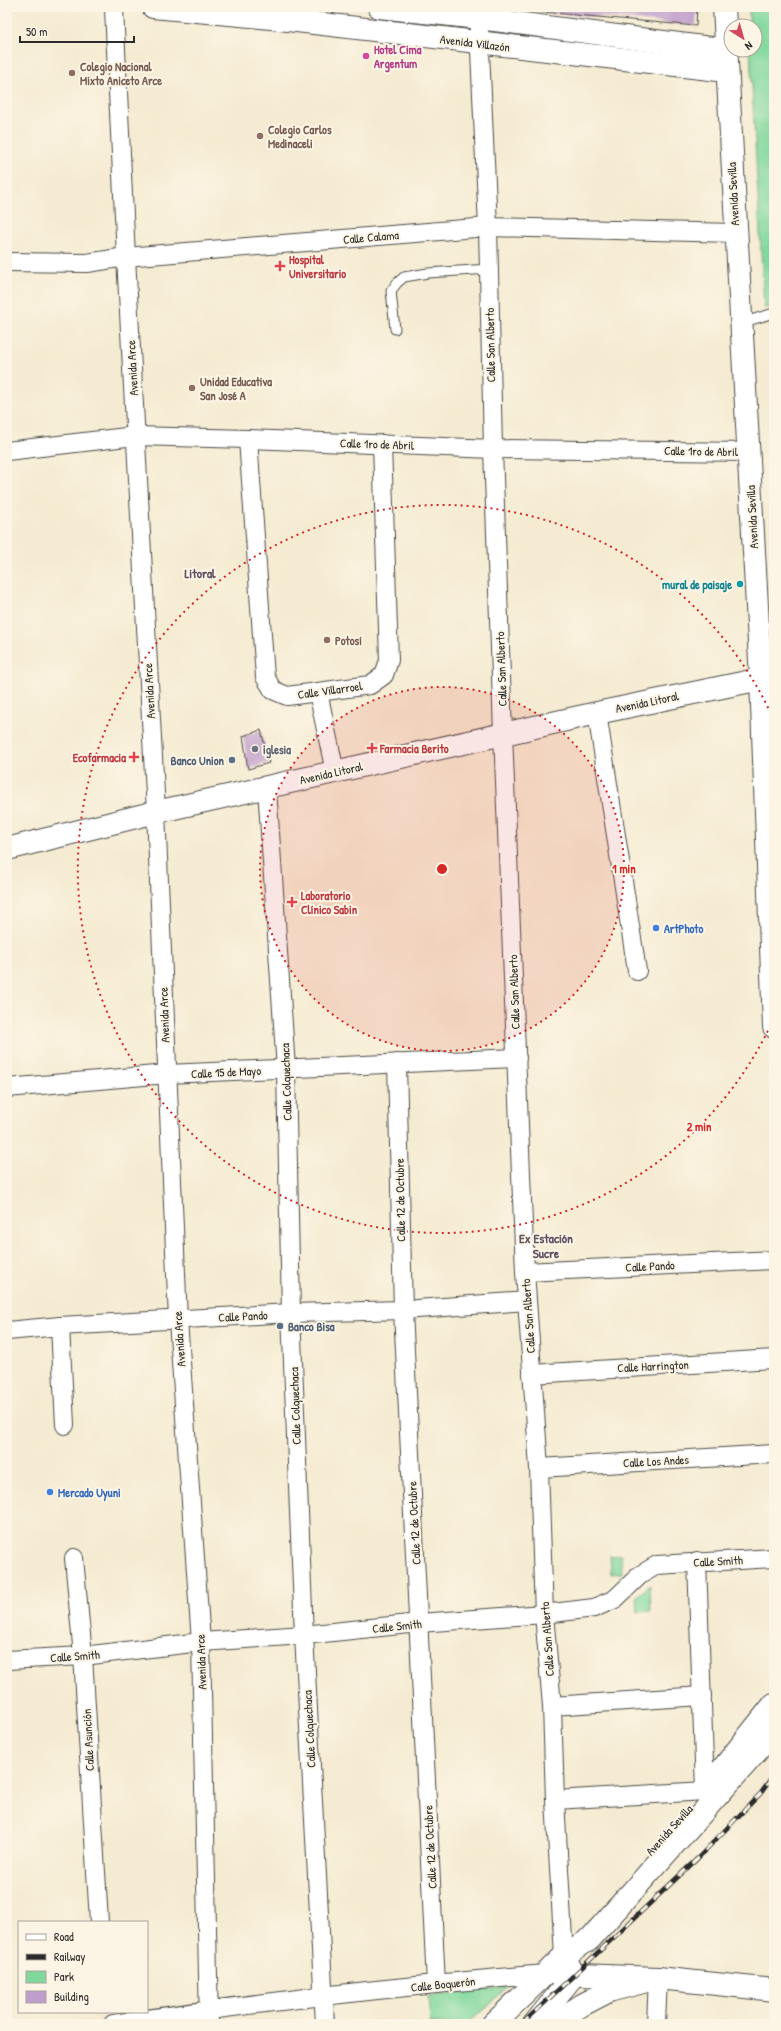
<svg xmlns="http://www.w3.org/2000/svg" width="781" height="2031" viewBox="0 0 781 2031" font-family="'Patrick Hand',sans-serif">
<style>
.green{fill:#81d89d;stroke:#568264}
.building{fill:#bf9ecb}
.lines{fill:none;stroke-linecap:round;stroke-linejoin:round}
.lane-casing{stroke:#494844;stroke-width:11}
.street-casing{stroke:#494844;stroke-width:20}
.secondary-casing{stroke:#494844;stroke-width:24}
.primary-casing{stroke:#494844;stroke-width:24}
.lane{stroke:#fff;stroke-width:9}
.street{stroke:#fff;stroke-width:18}
.secondary{stroke:#fff;stroke-width:22}
.primary{stroke:#fff;stroke-width:22}
.rail-casing{stroke:#2b2b2b;stroke-width:4.5}
.rail{stroke:#fcf5e5;stroke-width:3;stroke-dasharray:9;stroke-linecap:butt}
.ring{fill:none;stroke:#d62828;stroke-width:2;stroke-dasharray:2 4}
.hotel-dot{fill:#d1479c;stroke:#fcf5e5;stroke-width:1.5}
.education-dot{fill:#8d6e63;stroke:#fcf5e5;stroke-width:1.5}
.health-dot{fill:#e0444e;stroke:#fcf5e5;stroke-width:1.5}
.culture-dot{fill:#0f9aa8;stroke:#fcf5e5;stroke-width:1.5}
.worship-dot{fill:#6b7280;stroke:#fcf5e5;stroke-width:1.5}
.service-dot{fill:#5c6f8a;stroke:#fcf5e5;stroke-width:1.5}
.shop-dot{fill:#3f7fe0;stroke:#fcf5e5;stroke-width:1.5}
.labels{text-anchor:middle;dominant-baseline:central;stroke-width:4;stroke-linejoin:round;paint-order:stroke}
.street-label{font-size:12px;fill:#2b2b2b;stroke:#fcf5e5}
.hotel-label{font-size:12px;font-weight:bold;fill:#b23c85;stroke:#fcf5e5;text-anchor:start}
.education-label{font-size:12px;font-weight:bold;fill:#785e54;stroke:#fcf5e5;text-anchor:start}
.health-label{font-size:12px;font-weight:bold;fill:#be3a42;stroke:#fcf5e5;text-anchor:start}
.culture-label{font-size:12px;font-weight:bold;fill:#0d838f;stroke:#fcf5e5;text-anchor:end}
.worship-label{font-size:12px;font-weight:bold;fill:#5b616d;stroke:#fcf5e5;text-anchor:start}
.service-label{font-size:12px;font-weight:bold;fill:#4e5e75;stroke:#fcf5e5;text-anchor:end}
.shop-label{font-size:12px;font-weight:bold;fill:#366cbe;stroke:#fcf5e5;text-anchor:start}
.neighbourhood-label{font-size:13px;font-weight:bold;fill:#5f5363;stroke:#fcf5e5}
.centre{fill:#d62828;stroke:#fcf5e5;stroke-width:2}
.ring-label{font-size:12px;text-anchor:middle;font-weight:bold;fill:#d62828;stroke:#fcf5e5;stroke-width:4;stroke-linejoin:round;paint-order:stroke}
</style>
<rect width="100%" height="100%" fill="#fcf5e5"/>
<filter id="ink" filterUnits="userSpaceOnUse"><feTurbulence type="fractalNoise" baseFrequency=".025" numOctaves="2"/><feDisplacementMap in="SourceGraphic" scale="8" xChannelSelector="R" yChannelSelector="G"/><feConvolveMatrix kernelMatrix="1 2 1 2 8 2 1 2 1" color-interpolation-filters="sRGB"/></filter>
<filter id="wash" filterUnits="userSpaceOnUse"><feTurbulence type="fractalNoise" baseFrequency=".012" numOctaves="4" result="noise"/><feDisplacementMap in="SourceGraphic" scale="16" xChannelSelector="R" yChannelSelector="G"/><feGaussianBlur stdDeviation="0.9" result="paint"/><feColorMatrix in="noise" values="0 0 0 0 0 0 0 0 0 0 0 0 0 0 0 0 0 1.4 0 .05"/><feComposite in="paint" operator="in"/></filter>
<g filter="url(#wash)">
<rect width="100%" height="100%" fill="#f5ebd2"/>
<!-- green -->
<g class="green">
<path d="M749,7H774V306L764,308L750,50H755V26H749Z"/>
<path d="M621,1555L622,1573L611,1574L610,1556Z"/>
<path d="M650,1585L651,1611L638,1612L637,1596Z"/>
<path d="M509,1986L468,2024H430L428,1996Z"/>
</g>
<g id="blocks">
<!-- building -->
<g class="building">
<path d="M499,7H697L696,26L499,8Z"/>
<path d="M261,730L269,763L248,769L243,736Z"/>
</g>
</g>
</g>
<g filter="url(#ink)">
<use href="#blocks" fill-opacity="0" stroke="#494844" stroke-width="1"/>
<g class="lines">
<defs>
<g id="lane">
<path d="M741,323L774,313"/>
<path d="M395,329L391,291L397,283L404,277L428,273L489,269"/>
</g>
<g id="street">
<path d="M116,7L114,9L126,257L156,812L178,1320L201,1642L209,2024"/>
<path d="M478,7L488,227L493,449L503,733L525,1272L539,1468L544,1614L552,1706L555,1800L564,1956"/>
<path d="M7,262L87,263L126,257L488,227L735,233"/>
<path d="M248,439L265,677L273,690L287,696L318,692L370,685L384,675L389,660L382,444"/>
<path d="M7,451L135,436L248,439L493,449L748,452"/>
<path d="M318,692L335,772"/>
<path d="M597,713L637,971"/>
<path d="M267,788L286,1069L291,1313L304,1635L325,2024"/>
<path d="M397,1063L403,1310L436,1984"/>
<path d="M7,1088L167,1074L517,1058"/>
<path d="M525,1272L774,1260"/>
<path d="M60,1326L65,1425"/>
<path d="M7,1331L60,1326L291,1313L403,1310L527,1301"/>
<path d="M532,1374L774,1359"/>
<path d="M539,1468L774,1454"/>
<path d="M74,1558L83,1656L99,1922"/>
<path d="M7,1660L83,1656L201,1642L304,1635L419,1623L544,1614L594,1608L615,1599L640,1575L657,1565L774,1558"/>
<path d="M552,1706L702,1696"/>
<path d="M555,1800L705,1791L697,1561"/>
<path d="M113,2024C257,2002 401,1986 546,1974"/>
<path d="M656,2024L658,1978"/>
</g>
<g id="secondary">
<path d="M153,7L271,18L727,71"/>
<path d="M379,7L478,18L726,50"/>
<path d="M7,849L156,812L597,713L761,679"/>
<path d="M556,1974L658,1978L774,1990"/>
</g>
<g id="primary">
<path d="M724,7L761,679L774,1027"/>
<path d="M711,1783L774,1704"/>
<path d="M493,2024L564,1956L590,1939L774,1732"/>
<path d="M534,2024L574,1975L564,1956"/>
<path d="M553,2024L582,2005L609,1991L658,1978"/>
</g>
</defs>
<!-- lane casing -->
<use href="#lane" class="lane-casing"/>
<!-- street casing -->
<use href="#street" class="street-casing"/>
<!-- secondary casing -->
<use href="#secondary" class="secondary-casing"/>
<!-- primary casing -->
<use href="#primary" class="primary-casing"/>
<!-- lane -->
<use href="#lane" class="lane"/>
<!-- street -->
<use href="#street" class="street"/>
<!-- secondary -->
<use href="#secondary" class="secondary"/>
<!-- primary -->
<use href="#primary" class="primary"/>
<defs>
<path id="rail" d="M522,2024L698,1858L761,1793L774,1775"/>
</defs>
<!-- rail casing -->
<use href="#rail" class="rail-casing"/>
<!-- rail -->
<use href="#rail" class="rail"/>
</g>
</g>
<!-- distance rings -->
<circle cx="442" cy="869" r="182" fill="#d62828" fill-opacity=".12"/>
<g class="ring">
<circle cx="442" cy="869" r="182"/>
<path d="M773 1020A364 364 0 1 1 773 718"/>
</g>
<!-- markers -->
<circle class="hotel-dot" cx="366" cy="56" r="4"/>
<g class="education-dot">
<circle cx="72" cy="73" r="4"/>
<circle cx="260" cy="136" r="4"/>
<circle cx="192" cy="388" r="4"/>
<circle cx="327" cy="640" r="4"/>
</g>
<g class="health-dot">
<path d="M278 260h4v4h4v4h-4v4h-4v-4h-4v-4h4z"/>
<path d="M370 742h4v4h4v4h-4v4h-4v-4h-4v-4h4z"/>
<path d="M132 751h4v4h4v4h-4v4h-4v-4h-4v-4h4z"/>
<path d="M290 896h4v4h4v4h-4v4h-4v-4h-4v-4h4z"/>
</g>
<circle class="culture-dot" cx="740" cy="584" r="4"/>
<circle class="worship-dot" cx="255" cy="749" r="4"/>
<g class="service-dot">
<circle cx="232" cy="760" r="4"/>
<circle cx="280" cy="1326" r="4"/>
</g>
<g class="shop-dot">
<circle cx="656" cy="928" r="4"/>
<circle cx="50" cy="1492" r="4"/>
</g>
<g class="labels">
<!-- street labels -->
<g class="street-label">
<text transform="translate(475 43) rotate(7)">Avenida Villazón</text>
<text transform="translate(733 194) rotate(-93)">Avenida Sevilla</text>
<text transform="translate(371 237) rotate(-5)">Calle Calama</text>
<text transform="translate(490 345) rotate(-91)">Calle San Alberto</text>
<text transform="translate(132 368) rotate(-93)">Avenida Arce</text>
<text transform="translate(377 444) rotate(2)">Calle 1ro de Abril</text>
<text transform="translate(701 451) rotate(1)">Calle 1ro de Abril</text>
<text transform="translate(752 517) rotate(-93)">Avenida Sevilla</text>
<text transform="translate(501 669) rotate(-92)">Calle San Alberto</text>
<text transform="translate(330 690) rotate(-8)">Calle Villarroel</text>
<text transform="translate(149 691) rotate(-93)">Avenida Arce</text>
<text transform="translate(647 702) rotate(-12)">Avenida Litoral</text>
<text transform="translate(331 773) rotate(-13)">Avenida Litoral</text>
<text transform="translate(514 992) rotate(-92)">Calle San Alberto</text>
<text transform="translate(164 1015) rotate(-92)">Avenida Arce</text>
<text transform="translate(226 1072) rotate(-3)">Calle 15 de Mayo</text>
<text transform="translate(286 1082) rotate(-92)">Calle Colquechaca</text>
<text transform="translate(400 1200) rotate(-91)">Calle 12 de Octubre</text>
<text transform="translate(650 1266) rotate(-3)">Calle Pando</text>
<text transform="translate(243 1316) rotate(-3)">Calle Pando</text>
<text transform="translate(528 1316) rotate(-94)">Calle San Alberto</text>
<text transform="translate(179 1339) rotate(-94)">Avenida Arce</text>
<text transform="translate(653 1366) rotate(-3)">Calle Harrington</text>
<text transform="translate(295 1406) rotate(-92)">Calle Colquechaca</text>
<text transform="translate(656 1461) rotate(-3)">Calle Los Andes</text>
<text transform="translate(414 1523) rotate(-93)">Calle 12 de Octubre</text>
<text transform="translate(718 1561) rotate(-3)">Calle Smith</text>
<text transform="translate(397 1626) rotate(-6)">Calle Smith</text>
<text transform="translate(547 1639) rotate(-94)">Calle San Alberto</text>
<text transform="translate(75 1656) rotate(-4)">Calle Smith</text>
<text transform="translate(201 1662) rotate(-92)">Avenida Arce</text>
<text transform="translate(309 1729) rotate(-93)">Calle Colquechaca</text>
<text transform="translate(88 1740) rotate(-93)">Calle Asunción</text>
<text transform="translate(669 1830) rotate(-48)">Avenida Sevilla</text>
<text transform="translate(430 1847) rotate(-93)">Calle 12 de Octubre</text>
<text transform="translate(443 1984) rotate(-6)">Calle Boquerón</text>
</g>
<!-- hotel labels -->
<g class="hotel-label">
<text x="374" y="49">Hotel Cima<tspan x="374" dy="14">Argentum</tspan></text>
</g>
<!-- education labels -->
<g class="education-label">
<text x="80" y="66">Colegio Nacional<tspan x="80" dy="14">Mixto Aniceto Arce</tspan></text>
<text x="268" y="129">Colegio Carlos<tspan x="268" dy="14">Medinaceli</tspan></text>
<text x="200" y="381">Unidad Educativa<tspan x="200" dy="14">San José A</tspan></text>
<text x="335" y="640">Potosí</text>
</g>
<!-- health labels -->
<g class="health-label">
<text x="289" y="259">Hospital<tspan x="289" dy="14">Universitario</tspan></text>
<text x="380" y="748">Farmacia Berito</text>
<text x="126" y="757" text-anchor="end">Ecofarmacia</text>
<text x="301" y="895">Laboratorio<tspan x="301" dy="14">Clínico Sabin</tspan></text>
</g>
<!-- culture labels -->
<g class="culture-label">
<text x="732" y="584">mural de paisaje</text>
</g>
<!-- worship labels -->
<g class="worship-label">
<text x="263" y="749">iglesia</text>
</g>
<!-- service labels -->
<g class="service-label">
<text x="224" y="760">Banco Union</text>
<text x="288" y="1326" text-anchor="start">Banco Bisa</text>
</g>
<!-- shop labels -->
<g class="shop-label">
<text x="664" y="928">ArtPhoto</text>
<text x="58" y="1492">Mercado Uyuni</text>
</g>
<!-- neighbourhood labels -->
<g class="neighbourhood-label">
<text x="200" y="573">Litoral</text>
<text x="546" y="1238">Ex Estación<tspan x="546" dy="15">Sucre</tspan></text>
</g>
</g>
<circle cx="442" cy="869" r="6" class="centre"/>
<g class="ring-label">
<text x="624" y="873">1 min</text>
<text x="699" y="1131">2 min</text>
</g>
<!-- margin -->
<rect width="781" height="2031" fill="none" stroke="#fcf5e5" stroke-width="24"/>
<!-- legend -->
<rect x="18" y="1921" width="130" height="92" fill="#fcf5e5" stroke="#a8a49b"/>
<rect x="26" y="1934" width="20" height="6" fill="#ffffff" stroke="#a8a49b"/>
<text x="54" y="1941" font-size="12" fill="#2b2b2b">Road</text>
<rect x="26" y="1954" width="20" height="6" fill="#2b2b2b" stroke="#a8a49b"/>
<text x="54" y="1961" font-size="12" fill="#2b2b2b">Railway</text>
<rect x="26" y="1971" width="20" height="12" fill="#81d89d" stroke="#a8a49b"/>
<text x="54" y="1981" font-size="12" fill="#2b2b2b">Park</text>
<rect x="26" y="1991" width="20" height="12" fill="#bf9ecb" stroke="#a8a49b"/>
<text x="54" y="2001" font-size="12" fill="#2b2b2b">Building</text>
<!-- north arrow -->
<g transform="translate(743 38) rotate(143)"><circle r="19" fill="#fcf5e5" stroke="#a8a49b"/>
<path d="M0-3L7 15L0 10L-7 15Z" fill="#d1495b"/>
<text y="-6" font-size="11" font-weight="bold" text-anchor="middle" fill="#2b2b2b">N</text>
</g>
<!-- scale -->
<path d="M20 36v6h114v-6" fill="none" stroke="#2b2b2b" stroke-width="2"/>
<text x="26" y="36" font-size="12" fill="#2b2b2b" stroke="#fcf5e5" stroke-width="3" paint-order="stroke">50 m</text>
</svg>
